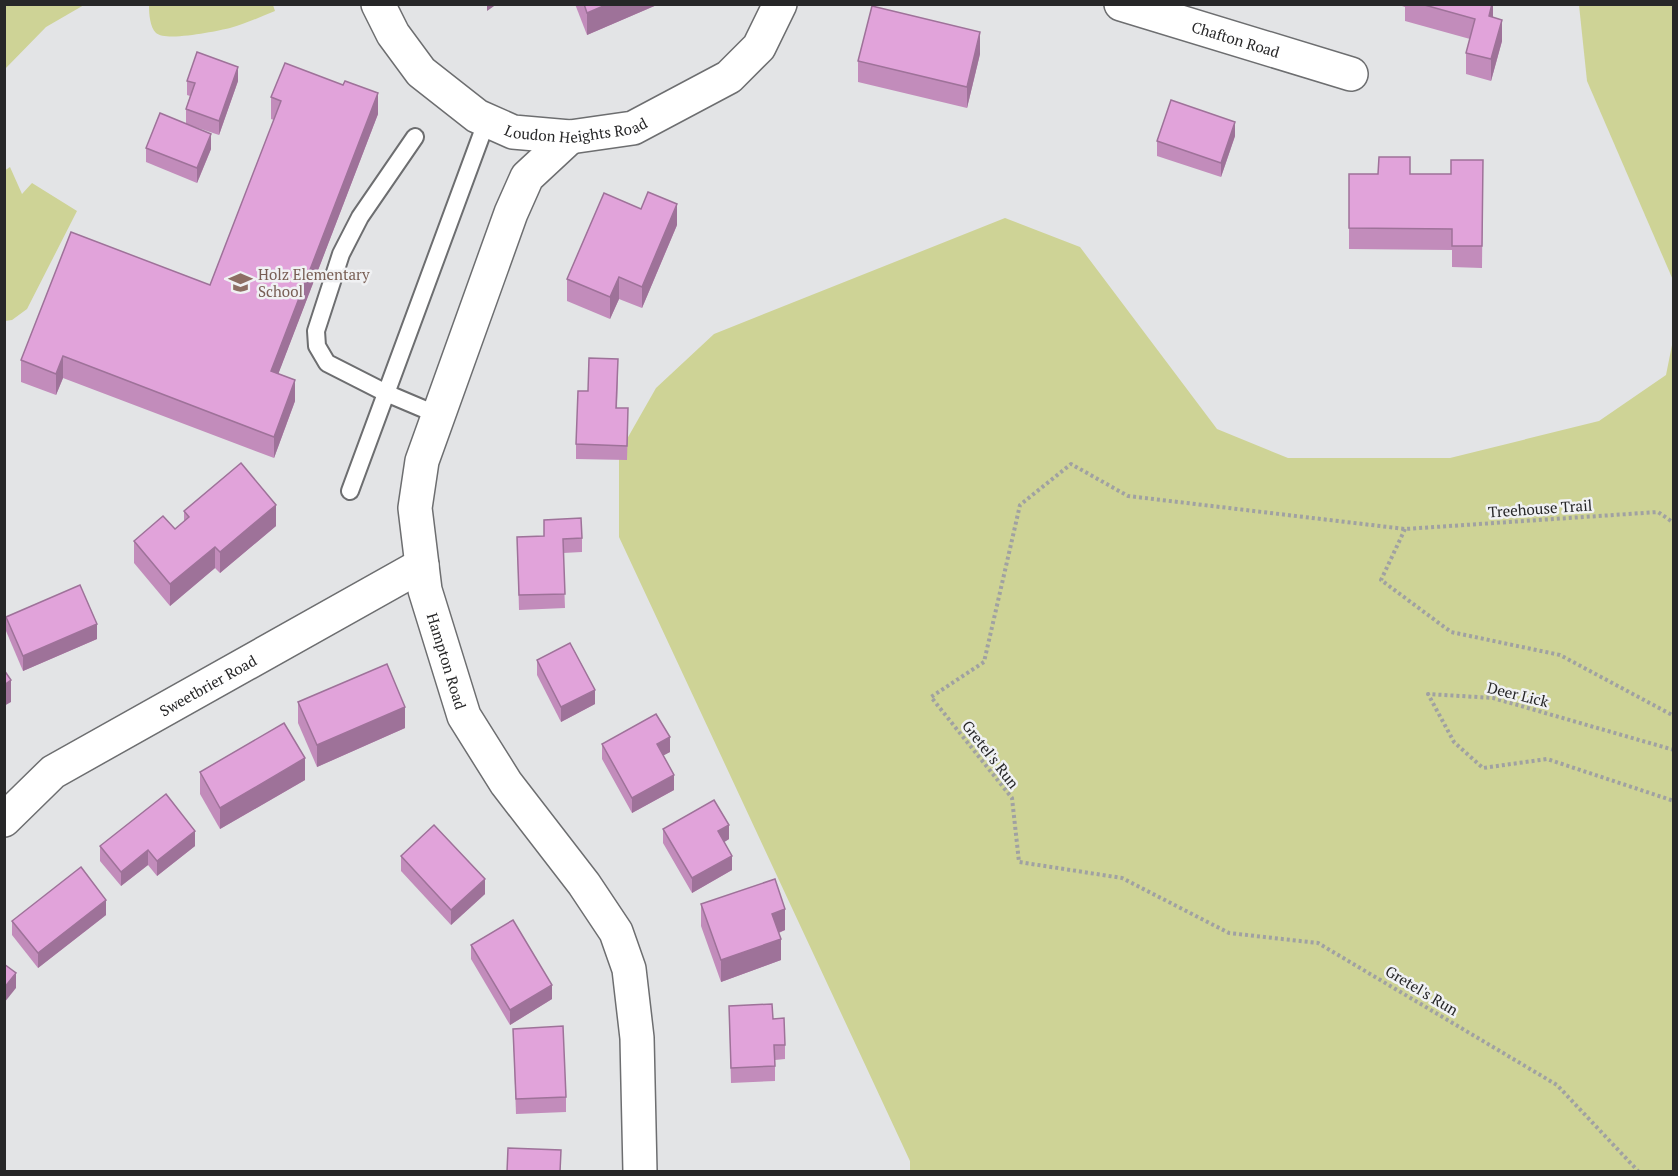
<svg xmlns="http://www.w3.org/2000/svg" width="1678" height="1176" viewBox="0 0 1678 1176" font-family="'PT Serif',serif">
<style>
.green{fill:#ced396}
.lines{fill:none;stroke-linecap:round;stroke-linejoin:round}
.service-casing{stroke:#6d6e70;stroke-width:20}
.minor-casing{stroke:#6d6e70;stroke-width:36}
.tertiary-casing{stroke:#6d6e70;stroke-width:36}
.path{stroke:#a0a1a2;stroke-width:4;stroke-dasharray:3 3;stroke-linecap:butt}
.service{stroke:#fff;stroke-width:16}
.minor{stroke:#fff;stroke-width:33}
.tertiary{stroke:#fff;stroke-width:33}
.wall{fill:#c28cbb}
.shaded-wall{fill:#9e7299}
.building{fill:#e1a3da;stroke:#9e7299;stroke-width:1.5}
.labels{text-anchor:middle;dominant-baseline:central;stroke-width:5;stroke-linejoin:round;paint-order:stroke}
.street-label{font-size:15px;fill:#272728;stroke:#f0f1f3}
.education-label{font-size:15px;fill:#785e54;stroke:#f0f1f3;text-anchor:start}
</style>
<rect width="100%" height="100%" fill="#e3e4e6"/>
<!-- green -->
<g class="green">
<path d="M5,4H83L84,5L46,27L5,69Z"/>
<path d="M154,4L273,5L275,11C260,17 245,24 230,28C217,31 166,42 156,33C150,27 149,14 149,6Z"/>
<path d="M1579,5H1673V280L1587,81Z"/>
<path d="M10,167L22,194L32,183L77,211L27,309L12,320L5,321L4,171Z"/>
<path d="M1005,218L1080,247L1217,429L1288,458H1450L1599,421L1666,375L1673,340V1171H910V1161L619,537V453L656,388L714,334Z"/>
</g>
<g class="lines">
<defs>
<g id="service">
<path d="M415,137L360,217L341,254L316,331L317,346L327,363L386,393L438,415"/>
<path d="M350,491L487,120"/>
</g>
<g id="minor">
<path id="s1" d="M1121,4L1351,74"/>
<path id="s2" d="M4,820L53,772L422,565"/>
</g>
<g id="tertiary">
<path id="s3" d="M378,4L393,34L421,72L477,116L513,132L570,137L633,128L729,77L759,47L780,4"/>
<path id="s4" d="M570,137L527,177L511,213L422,461L415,508L425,590L464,716L506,783L584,884L616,932L629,969L637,1038L640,1172"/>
</g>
</defs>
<!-- service casing -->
<use href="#service" class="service-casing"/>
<!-- minor casing -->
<use href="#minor" class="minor-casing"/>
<!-- tertiary casing -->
<use href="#tertiary" class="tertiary-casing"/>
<!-- path -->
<g class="path">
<path d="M1405,529L1381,580L1451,632L1560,655L1674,716"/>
<path d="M1674,750L1493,698L1428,694L1454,742L1483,768L1547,759L1674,801"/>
<path d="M1639,1172L1557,1085L1318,943L1229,933L1122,878L1019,862L1012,798L931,697L984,662L1020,505L1071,464L1128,496L1405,529L1658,512L1674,523"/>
</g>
<!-- service -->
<use href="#service" class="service"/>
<!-- minor -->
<use href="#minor" class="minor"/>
<!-- tertiary -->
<use href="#tertiary" class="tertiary"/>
</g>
<!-- wall -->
<g class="wall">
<path d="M575,4H659L587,35Z"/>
<path d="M1396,4H1493V17L1502,41L1491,81L1466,74V53L1470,39L1405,21V7Z"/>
<path d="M980,54L967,108L858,82V61Z"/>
<path d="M187,81H238L219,135L186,124V109L190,96L187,95Z"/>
<path d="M271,97L378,114L278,374L295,401L274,458L63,378L56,395L21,382V360L210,285L274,120L271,119Z"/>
<path d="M1235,136L1221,177L1157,156V141Z"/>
<path d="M146,148L211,149L197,183L146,162Z"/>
<path d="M1483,160L1482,268L1452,267V250L1349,249V174H1451Z"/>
<path d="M677,225L642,308L619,299L610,319L567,301V279Z"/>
<path d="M618,374L617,408L628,422L627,460L576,459V444L588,391Z"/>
<path d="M184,511L276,526L220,573L215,568L170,606L134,563V541L175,529L184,521Z"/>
<path d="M517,537L582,538V552L563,553L565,608L519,610Z"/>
<path d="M6,617L97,639L23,671L6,631Z"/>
<path d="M537,660L595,704L561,722L537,675Z"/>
<path d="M298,702L405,728L317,767L298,723Z"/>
<path d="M602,744L670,752L663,755L674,790L632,813L602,759Z"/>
<path d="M200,772L305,780L220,829L200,794Z"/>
<path d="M663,829L729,839L724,842L732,870L692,893L663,843Z"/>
<path d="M100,846H195L157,876L148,865L121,886L100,861Z"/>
<path d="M401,856L485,894L451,925L401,871Z"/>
<path d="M701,904L785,930L779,933L781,960L721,982L701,926Z"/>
<path d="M106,915L38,968L12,935V921Z"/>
<path d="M471,945L552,999L510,1025L471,959Z"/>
<path d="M729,1006L773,1019L785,1045V1059L775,1060V1081L731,1083Z"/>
<path d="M513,1029L566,1097V1112L516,1114Z"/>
</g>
<!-- shaded-wall -->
<g class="shaded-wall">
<path d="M487,4H497L487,11Z"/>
<path d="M608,4H659L587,35V13Z"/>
<path d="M1492,4H1493V21L1489,16Z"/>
<path d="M1502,20V41L1491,81V59Z"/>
<path d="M980,32V54L967,108V87Z"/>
<path d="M238,67V81L219,135V121Z"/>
<path d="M378,93V114L271,393V371Z"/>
<path d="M1235,122V136L1221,177V163Z"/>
<path d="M211,134V149L197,183V168Z"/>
<path d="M677,204V225L642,308V287Z"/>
<path d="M619,277V299L610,319V297Z"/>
<path d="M63,356V378L56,395V374Z"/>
<path d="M295,380V401L274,458V437Z"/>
<path d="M276,505V526L220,573V552Z"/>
<path d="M215,547V568L170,606V584Z"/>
<path d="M97,624V639L23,671V656Z"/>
<path d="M11,680V702L4,706V685Z"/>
<path d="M595,690V704L561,722V707Z"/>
<path d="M405,707V728L317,767V745Z"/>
<path d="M670,737V752L657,759V744Z"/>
<path d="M305,758V780L220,829V808Z"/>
<path d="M674,775V790L632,813V798Z"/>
<path d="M729,825V839L718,846V831Z"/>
<path d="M195,831V846L157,876V861Z"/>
<path d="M148,850V865L121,886V872Z"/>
<path d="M732,856V870L692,893V878Z"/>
<path d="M485,879V894L451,925V910Z"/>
<path d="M106,900V915L38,968V953Z"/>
<path d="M785,909V930L772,935V914Z"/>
<path d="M781,939V960L721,982V960Z"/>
<path d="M16,973V988L4,1003V988Z"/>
<path d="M552,985V999L510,1025V1010Z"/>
</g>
<!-- building -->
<g class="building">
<path d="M584,4H608L587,13Z"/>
<path d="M1421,4H1492L1489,16L1502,20L1491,59L1466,53L1475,19Z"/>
<path d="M872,6L980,32L967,87L858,61Z"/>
<path d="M197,52L238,67L219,121L186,109L195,83L187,81Z"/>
<path d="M285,63L343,85L345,81L378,93L271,371L295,380L274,437L63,356L56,374L21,360L71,232L210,285L281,101L271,97Z"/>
<path d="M1171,100L1235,122L1221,163L1157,141Z"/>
<path d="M160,113L211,134L197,168L146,148Z"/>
<path d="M1379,157H1410V174H1451V160H1483L1482,246H1452V229L1349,228V174H1378Z"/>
<path d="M648,192L677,204L642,287L619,277L610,297L567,279L604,193L641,209Z"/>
<path d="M589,358L618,359L616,408H628L627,446L576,444L578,391H588Z"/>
<path d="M241,463L276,505L220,552L215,547L170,584L134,541L163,516L175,529L189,517L184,511Z"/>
<path d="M581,518L582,538L563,539L565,594L519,595L517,537L544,536V520Z"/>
<path d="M80,585L97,624L23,656L6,617Z"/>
<path d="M570,643L595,690L561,707L537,660Z"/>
<path d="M387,664L405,707L317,745L298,702Z"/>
<path d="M4,670L11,680L4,685Z"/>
<path d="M656,714L670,737L657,744L674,775L632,798L602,744Z"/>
<path d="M284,723L305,758L220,808L200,772Z"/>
<path d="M166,794L195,831L157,861L148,850L121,872L100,846Z"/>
<path d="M714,800L729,825L718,831L732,856L692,878L663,829Z"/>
<path d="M434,825L485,879L451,910L401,856Z"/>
<path d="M81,867L106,900L38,953L12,921Z"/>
<path d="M775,879L785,909L772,914L781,939L721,960L701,904Z"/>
<path d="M513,920L552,985L510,1010L471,945Z"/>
<path d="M4,964L16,973L4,988Z"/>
<path d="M772,1004L773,1019L784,1018L785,1045H774L775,1066L731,1068L729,1006Z"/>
<path d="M563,1026L566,1097L516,1099L513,1029Z"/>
<path d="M508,1148L561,1150L560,1172H507Z"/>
</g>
<!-- icons -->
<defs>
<symbol id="school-bare" viewBox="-9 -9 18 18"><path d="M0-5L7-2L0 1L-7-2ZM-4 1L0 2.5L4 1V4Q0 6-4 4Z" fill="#8d6e63" stroke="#f0f1f3" stroke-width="2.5" paint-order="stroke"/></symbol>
</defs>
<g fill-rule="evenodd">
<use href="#school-bare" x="224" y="266" width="33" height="33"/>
</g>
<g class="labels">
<!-- street labels -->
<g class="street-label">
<text stroke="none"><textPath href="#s1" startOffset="120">Chafton Road</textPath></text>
<text stroke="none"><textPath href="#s3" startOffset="255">Loudon Heights Road</textPath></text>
<text transform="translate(1540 508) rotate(-4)">Treehouse Trail</text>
<text stroke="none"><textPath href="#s4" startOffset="566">Hampton Road</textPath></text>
<text stroke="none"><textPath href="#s2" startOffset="246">Sweetbrier Road</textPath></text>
<text transform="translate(1518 694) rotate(14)">Deer Lick</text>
<text transform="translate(991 754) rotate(52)">Gretel's Run</text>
<text transform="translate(1422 990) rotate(31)">Gretel's Run</text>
</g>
<!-- education labels -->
<g class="education-label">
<text x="258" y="274">Holz Elementary<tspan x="258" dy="17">School</tspan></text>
</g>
</g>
<!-- border -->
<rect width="1678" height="1176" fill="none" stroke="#272728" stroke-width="12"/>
</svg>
